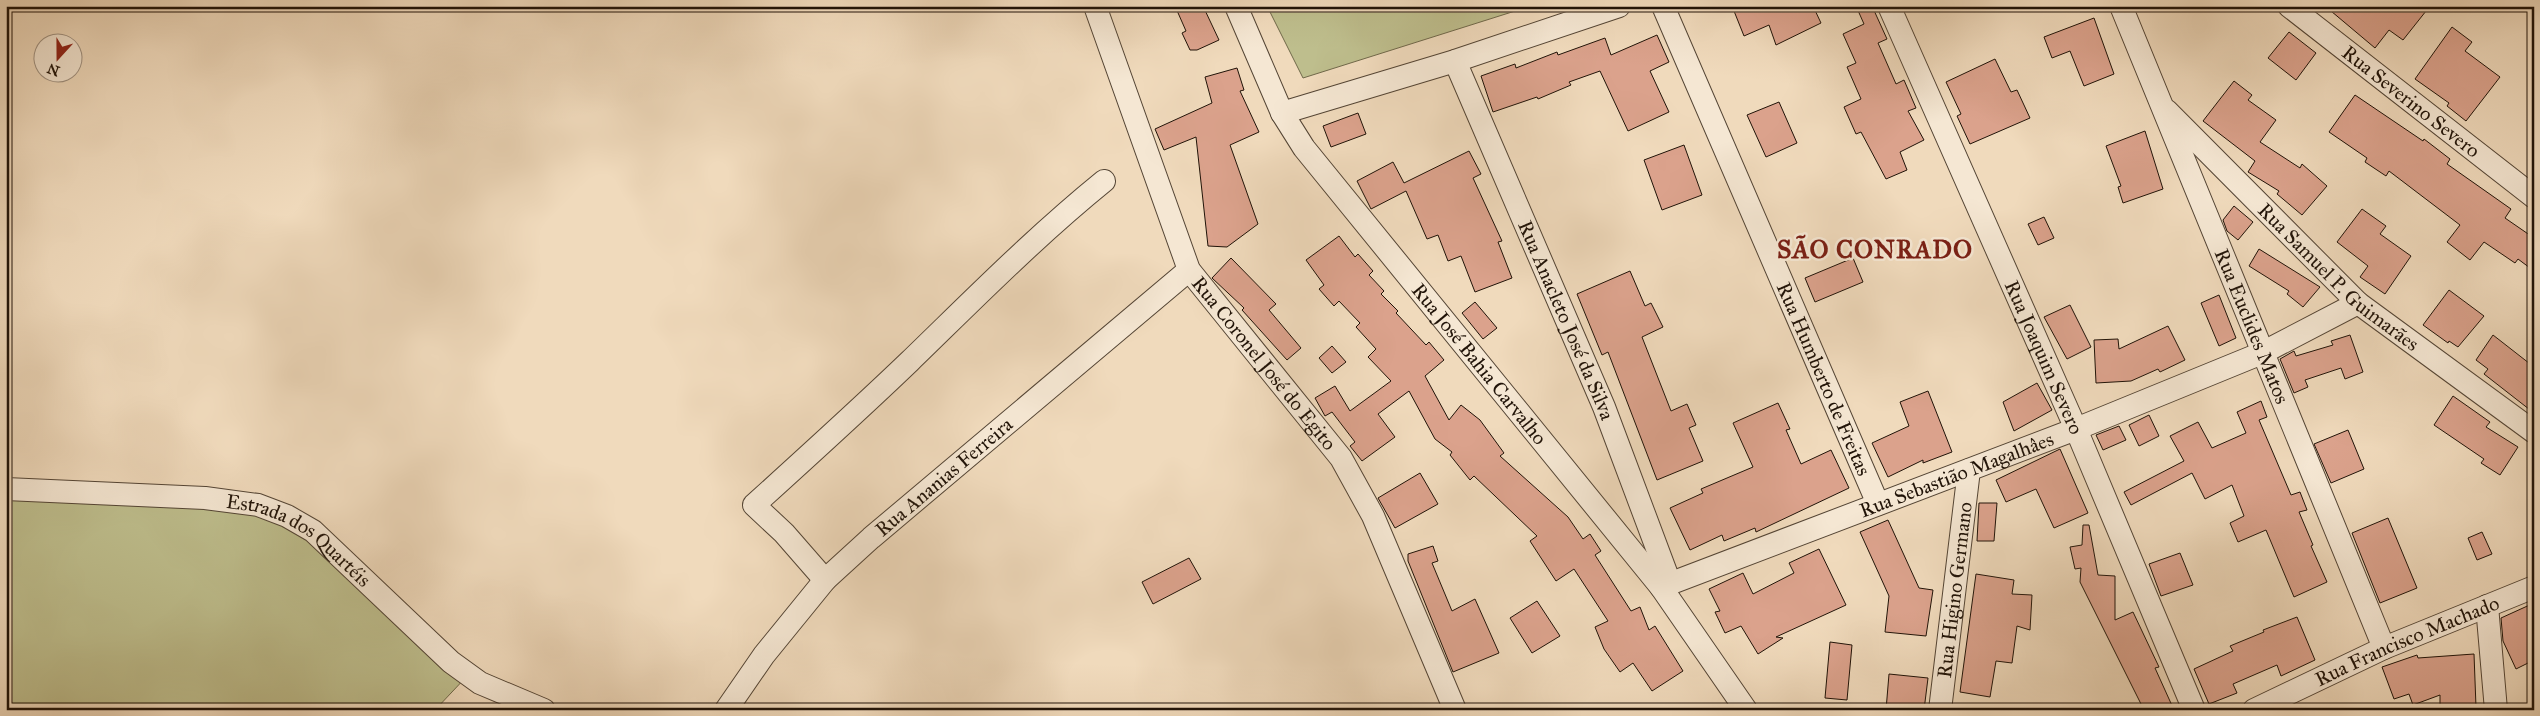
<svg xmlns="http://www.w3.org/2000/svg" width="2540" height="716" viewBox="0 0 2540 716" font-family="'IM FELL Great Primer',serif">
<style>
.green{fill:#bebe8d;stroke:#6f684a}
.building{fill:#dba28c;stroke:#201308}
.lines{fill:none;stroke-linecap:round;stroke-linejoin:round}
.minor-casing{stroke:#544535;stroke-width:24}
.minor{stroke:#f5e7d3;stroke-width:22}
.labels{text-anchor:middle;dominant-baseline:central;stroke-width:5;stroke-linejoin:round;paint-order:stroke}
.street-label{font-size:20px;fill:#201308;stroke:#f5e7d3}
.district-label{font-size:25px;font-weight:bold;letter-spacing:1px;fill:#7a1f14;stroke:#f5e7d3}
</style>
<rect width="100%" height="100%" fill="#f0dabc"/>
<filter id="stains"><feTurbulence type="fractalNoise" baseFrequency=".004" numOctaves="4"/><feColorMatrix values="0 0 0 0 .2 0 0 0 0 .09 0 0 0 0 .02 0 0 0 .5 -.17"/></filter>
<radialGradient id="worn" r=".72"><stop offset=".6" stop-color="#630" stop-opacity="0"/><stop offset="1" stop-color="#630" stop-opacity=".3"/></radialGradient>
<!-- green -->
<g class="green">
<path d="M1267,6H1531L1303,78Z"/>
<path d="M6,489L287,516L468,675L435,710H6Z"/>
</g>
<!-- building -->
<g class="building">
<path d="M1175,6H1203L1219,40L1197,50H1190L1182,33L1186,31Z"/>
<path d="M1732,6H1813L1821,23L1776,45L1769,25L1744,36Z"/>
<path d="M1856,6H1872L1887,39L1878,43L1896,84L1904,80L1916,108L1908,111L1924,140L1900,152L1907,170L1886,179L1861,132L1856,134L1844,107L1861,99L1847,67L1856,63L1843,34L1864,24Z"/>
<path d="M2325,6H2430L2403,40L2389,30L2375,48Z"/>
<path d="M2094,18L2114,74L2084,86L2070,51L2052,58L2044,37Z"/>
<path d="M2452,27L2472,42L2465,51L2500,77L2466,121L2447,106L2449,103L2415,79Z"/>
<path d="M2289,32L2316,53L2296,80L2268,58Z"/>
<path d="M1657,35L1669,62L1650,71L1669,112L1628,131L1600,71L1569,82L1571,85L1538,99L1537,97L1493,112L1481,76L1515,64L1516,68L1557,52L1558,55L1605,38L1611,55Z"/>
<path d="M1995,59L2011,92L2017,90L2030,118L1970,144L1957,116L1961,114L1946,82Z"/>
<path d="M1237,68L1244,90L1240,91L1259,132L1230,145L1258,224L1227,247L1208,246L1196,137L1164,150L1155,129L1212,103L1205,77Z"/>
<path d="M2234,81L2252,95L2248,100L2276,120L2260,142L2300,168L2302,164L2327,186L2302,215L2277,194L2279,191L2248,172L2255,161L2203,121Z"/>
<path d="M2355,95L2423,141L2424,139L2450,159L2447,164L2511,209L2505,218L2534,238V271L2518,259L2515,263L2484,242L2470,260L2447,242L2460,225L2389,171L2386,176L2365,162L2367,158L2329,132Z"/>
<path d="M1779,102L1797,143L1766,157L1747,115Z"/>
<path d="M1358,113L1366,134L1331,147L1323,126Z"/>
<path d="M2145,131L2163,189L2123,203L2118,187L2121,186L2106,146Z"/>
<path d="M1684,145L1702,195L1662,210L1644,160Z"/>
<path d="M1469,151L1481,174L1473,178L1502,241L1498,242L1512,278L1475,292L1461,256L1448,261L1438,235L1427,239L1406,191L1371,209L1357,181L1393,162L1404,183Z"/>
<path d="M2234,206L2253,222L2238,240L2227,231L2223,220Z"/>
<path d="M2362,209L2386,226L2380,234L2411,256L2385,294L2360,277L2368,266L2337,242Z"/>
<path d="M2044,217L2054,238L2038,245L2028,224Z"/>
<path d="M1339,236L1355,257L1358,254L1373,271L1369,275L1384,291L1381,294L1398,311L1396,313L1426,345L1429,342L1444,360L1425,376L1449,420L1461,405L1480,420L1504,453L1500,456L1568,517L1583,539L1590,534L1601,551L1595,555L1631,611L1640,607L1649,630L1655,626L1683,671L1652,691L1633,663L1620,672L1604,649L1595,627L1608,621L1574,569L1556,581L1530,541L1537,536L1474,476L1470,480L1450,455L1452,452L1435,439L1409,391L1378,414L1395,437L1362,461L1350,446L1355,442L1332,412L1325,416L1315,398L1335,386L1350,411L1391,381L1368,357L1376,349L1356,327L1360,323L1339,301L1334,306L1319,289L1324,285L1306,260Z"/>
<path d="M2259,249L2320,287L2303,307L2287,294L2289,291L2249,266Z"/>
<path d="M1231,258L1276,304L1269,310L1301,348L1287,360L1242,310L1244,308L1212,278Z"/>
<path d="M1853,258L1863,282L1815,302L1805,278Z"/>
<path d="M1630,271L1645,306L1651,303L1663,327L1642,337L1671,411L1687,404L1696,425L1689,428L1703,461L1657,480L1608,352L1602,355L1577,294Z"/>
<path d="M2449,290L2484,316L2458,347L2449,341L2448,343L2423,325Z"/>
<path d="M2219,295L2236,338L2219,346L2201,303Z"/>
<path d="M1475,302L1497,328L1483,339L1462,313Z"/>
<path d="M2070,305L2091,347L2067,359L2044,317Z"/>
<path d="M2168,326L2185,360L2160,372L2158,369L2131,381L2096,383L2094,340L2118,339L2119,349Z"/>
<path d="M2350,335L2363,372L2345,379L2341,368L2305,380L2308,387L2294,393L2280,359L2294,351L2296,356L2333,345L2331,341Z"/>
<path d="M2493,335L2534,367V413L2484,374L2488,369L2476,360Z"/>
<path d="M1332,346L1346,362L1332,373L1319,358Z"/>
<path d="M2037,383L2052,410L2014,431L2003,402Z"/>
<path d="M1928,391L1952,452L1923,463V460L1888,477L1872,443L1909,426L1900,402Z"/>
<path d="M2453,396L2490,422L2486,427L2518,447L2500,475L2481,463L2484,459L2434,425Z"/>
<path d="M2261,401L2267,417L2259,420L2291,495L2300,492L2307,510L2299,512L2313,545L2311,546L2327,582L2294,597L2266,530L2238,542L2230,523L2244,516L2232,485L2205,499L2192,473L2131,505L2124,492L2184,461L2170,436L2198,422L2212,448L2246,433L2237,412Z"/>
<path d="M1778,403L1790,429L1786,430L1801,464L1831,450L1849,488L1756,532L1755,528L1724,541L1722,535L1690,550L1670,508L1703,493L1701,489L1753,467L1733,423Z"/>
<path d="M2149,415L2159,436L2139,446L2129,425Z"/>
<path d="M2119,426L2126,440L2103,450L2096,435Z"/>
<path d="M2348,430L2364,469L2331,483L2314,444Z"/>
<path d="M2060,449L2088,513L2054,528L2036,489L2006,502L1996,480Z"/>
<path d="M1420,473L1438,504L1395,528L1378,498Z"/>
<path d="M1979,503H1997L1994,541H1977Z"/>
<path d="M2388,518L2417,588L2380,603L2352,533Z"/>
<path d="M1888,520L1919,588L1933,590L1926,636L1885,632L1889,596L1860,532Z"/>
<path d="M2083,525H2089L2098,575L2115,576V620L2133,612L2159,667L2155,668L2174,710H2144L2080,582L2081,568L2075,569L2070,547L2082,545Z"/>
<path d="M2482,532L2492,554L2477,560L2468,538Z"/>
<path d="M1433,546L1438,561L1432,563L1452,611L1475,599L1499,653L1453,672L1408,561V554Z"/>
<path d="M1819,549L1846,605L1776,637L1783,638L1758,654L1741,626L1725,633L1715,612L1720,611L1709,589L1743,573L1753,594L1794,573L1789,563Z"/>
<path d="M2180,553L2193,585L2161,596L2149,564Z"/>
<path d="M1189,558L1201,579L1153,604L1142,582Z"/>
<path d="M1976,574L2014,580L2012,594L2032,595L2030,630L2017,626L2012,663L1996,661L1990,697L1960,692Z"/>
<path d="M1537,601L1560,636L1532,653L1510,618Z"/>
<path d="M2534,603V660L2516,669L2503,641L2501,618Z"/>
<path d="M2297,617L2315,660L2281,676L2277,665L2233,684L2237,693L2209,704L2194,669L2233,651L2230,646L2264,632L2263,630Z"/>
<path d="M1830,642L1852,645L1847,700L1825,698Z"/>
<path d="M2474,654L2476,707H2440V695L2413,705L2409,694L2394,699L2382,667L2417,655L2418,658Z"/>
<path d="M1889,674L1928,678L1924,710H1886Z"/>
</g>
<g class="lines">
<defs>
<g id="minor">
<path id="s1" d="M1095,6L1189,270L1341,458L1373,516L1455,710"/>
<path id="s2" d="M1236,6L1282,113L1304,148L1661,587L1746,710"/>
<path id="s3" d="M1663,6L1878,504"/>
<path id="s4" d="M1889,6L2076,429L2194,710"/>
<path id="s5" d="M2121,6L2384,648"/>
<path id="s6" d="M2289,6L2534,197"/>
<path id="s7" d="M1455,61L1604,407L1670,583"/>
<path id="s8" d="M2167,111L2358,303L2534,432"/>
<path d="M1282,113L1455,61L1619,6"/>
<path id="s9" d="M6,489L205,498L258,505L287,516L313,531L451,662L480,683L544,710"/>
<path d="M825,580L784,533L754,505C807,457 859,410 910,361C974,299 1035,237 1104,181"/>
<path id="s10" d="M1661,587L2076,429L2262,353L2358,303"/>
<path d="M2487,606L2496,710"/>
<path id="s11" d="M726,710L764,655L825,580L871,538L1189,270"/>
<path id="s12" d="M1940,710L1969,470"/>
<path id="s13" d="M2254,710L2384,648L2534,587"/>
</g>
</defs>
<!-- minor casing -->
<use href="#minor" class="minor-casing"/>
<!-- minor -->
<use href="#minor" class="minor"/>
</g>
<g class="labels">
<!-- street labels -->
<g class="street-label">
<text stroke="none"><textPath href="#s6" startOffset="155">Rua Severino Severo</textPath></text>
<text stroke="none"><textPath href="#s8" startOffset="239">Rua Samuel P. Guimarães</textPath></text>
<text stroke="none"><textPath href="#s7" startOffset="282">Rua Anacleto José da Silva</textPath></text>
<text stroke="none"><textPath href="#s5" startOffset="346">Rua Euclides Matos</textPath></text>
<text stroke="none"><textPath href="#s4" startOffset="384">Rua Joaquim Severo</textPath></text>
<text stroke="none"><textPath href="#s1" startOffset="400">Rua Coronel José do Egito</textPath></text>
<text stroke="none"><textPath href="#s2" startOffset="436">Rua José Bahia Carvalho</textPath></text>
<text stroke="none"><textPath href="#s3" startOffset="406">Rua Humberto de Freitas</textPath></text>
<text stroke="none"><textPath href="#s10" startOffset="316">Rua Sebastião Magalhâes</textPath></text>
<text stroke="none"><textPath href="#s11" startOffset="321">Rua Ananias Ferreira</textPath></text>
<text stroke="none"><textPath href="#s9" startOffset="305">Estrada dos Quartéis</textPath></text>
<text stroke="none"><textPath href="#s12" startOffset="121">Rua Higino Germano</textPath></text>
<text stroke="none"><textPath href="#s13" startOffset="168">Rua Francisco Machado</textPath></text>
</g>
<!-- district labels -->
<g class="district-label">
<text x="1875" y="249">SÃO CONRADO</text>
</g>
</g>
<!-- margin -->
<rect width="2540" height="716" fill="none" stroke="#f0dabc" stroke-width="25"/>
<rect x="8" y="8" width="2525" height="701" fill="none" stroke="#201308" stroke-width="2.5"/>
<rect x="12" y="12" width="2515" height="691" fill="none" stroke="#201308"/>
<!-- north arrow -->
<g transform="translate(58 58) rotate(201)"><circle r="24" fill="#f5e7d3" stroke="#a09282"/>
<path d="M0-4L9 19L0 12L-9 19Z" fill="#8f2418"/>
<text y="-8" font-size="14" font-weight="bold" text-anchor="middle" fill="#201308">N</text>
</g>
<rect width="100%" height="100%" filter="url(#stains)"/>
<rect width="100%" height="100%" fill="url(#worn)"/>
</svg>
